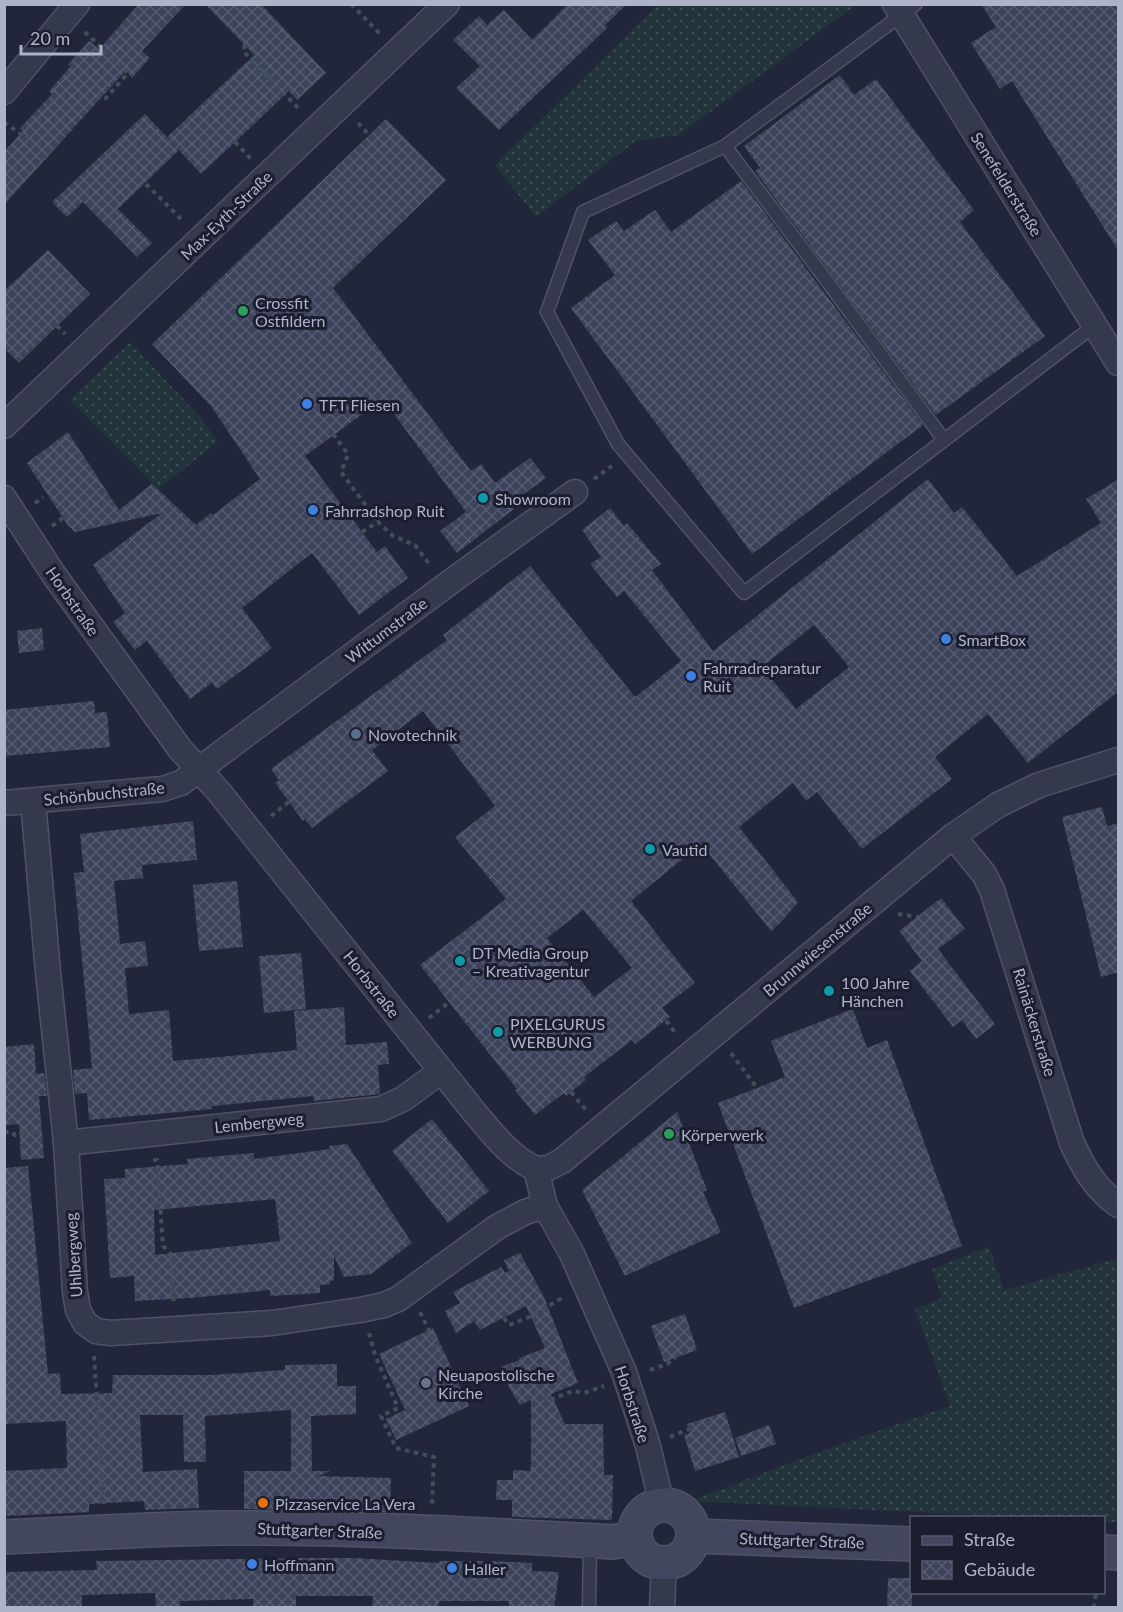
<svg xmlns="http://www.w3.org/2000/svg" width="1123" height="1612" viewBox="0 0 1123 1612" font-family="Lato,sans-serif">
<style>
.grass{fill:url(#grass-dots)}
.building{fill:url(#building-cross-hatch);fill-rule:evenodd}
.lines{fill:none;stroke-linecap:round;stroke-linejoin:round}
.lane-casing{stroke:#4f5365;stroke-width:15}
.street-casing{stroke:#4f5365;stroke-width:27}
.secondary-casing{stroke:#4f5365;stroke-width:36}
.path{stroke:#405059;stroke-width:4;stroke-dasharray:4.5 4.5;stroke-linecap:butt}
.lane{stroke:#34394b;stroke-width:12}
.street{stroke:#34394b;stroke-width:24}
.secondary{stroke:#42465e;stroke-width:33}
.leisure-dot{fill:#2e9e5b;stroke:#1a1e2f;stroke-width:2}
.shop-dot{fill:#3f7fe0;stroke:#1a1e2f;stroke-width:2}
.culture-dot{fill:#0f9aa8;stroke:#1a1e2f;stroke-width:2}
.service-dot{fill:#5c6f8a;stroke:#1a1e2f;stroke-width:2}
.worship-dot{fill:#6b7280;stroke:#1a1e2f;stroke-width:2}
.food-dot{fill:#e8710a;stroke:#1a1e2f;stroke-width:2}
.labels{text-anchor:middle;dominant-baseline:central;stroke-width:6;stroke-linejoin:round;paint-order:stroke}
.street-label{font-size:16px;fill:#afb3c7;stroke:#1a1e2f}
.poi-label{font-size:16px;fill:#afb3c7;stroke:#1a1e2f;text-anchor:start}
</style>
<defs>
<pattern id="grass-dots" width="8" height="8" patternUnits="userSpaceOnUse" patternTransform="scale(1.5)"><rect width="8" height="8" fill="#23333b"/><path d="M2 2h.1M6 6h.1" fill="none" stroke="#404e56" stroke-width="1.8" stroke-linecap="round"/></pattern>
<pattern id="building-cross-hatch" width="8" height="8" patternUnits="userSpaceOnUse" patternTransform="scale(1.5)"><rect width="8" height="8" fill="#3c435b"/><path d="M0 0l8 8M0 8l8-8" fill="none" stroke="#565c71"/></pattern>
</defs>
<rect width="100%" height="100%" fill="#21263a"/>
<!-- grass -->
<g class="grass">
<path d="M658,4L856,5L679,135L636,141L536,217L495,165Z"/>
<path d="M130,342L200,417L218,442L158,489L69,400Z"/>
<path d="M989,1246L1004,1290L1118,1258V1522H1104V1518L1018,1517L690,1501L824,1450L950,1406L915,1309L942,1298L932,1269Z"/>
</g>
<!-- building -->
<g class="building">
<path d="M139,4H186L142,51L150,58L132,78L126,70L4,205V152L23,131L20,128L52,94L49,91L70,67L68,65L89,41L99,49Z"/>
<path d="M205,4H261L326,73L297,100L289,91L201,174L167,137L254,55Z"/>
<path d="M568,4H627L605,25L607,28L499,130L456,88L480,66L453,40L479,16L487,25L504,10L532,40Z"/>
<path d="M981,4H1119V252L1012,81L1000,89L971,43L996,27Z"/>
<path d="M840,75L854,95L876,79L974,210L960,222L1045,336L936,415L755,171L760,168L744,146Z"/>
<path d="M145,114L179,150L118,209L152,243L137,257L83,202L67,217L52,202Z"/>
<path d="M386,119L446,180L333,288L471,471L481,464L495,483L530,458L546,478L510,504L514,509L457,553L440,531L466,512L383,399L305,456L377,552L385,546L408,578L359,615L312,553L242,608L272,648L217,689L212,683L190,699L147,641L135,650L113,622L125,613L93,565L162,513L75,532L67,524L27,463L68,432L119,510L152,484L196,525L211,513L213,515L260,479L211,406L152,344Z"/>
<path d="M741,181L923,425L752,554L571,308L615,275L588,240L616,221L624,231L655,210L671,232Z"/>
<path d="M48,250L90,294L19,363L4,348V291Z"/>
<path d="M928,479L954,513L962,507L1017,576L1101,523L1086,499L1119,479V691L1028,763L988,714L935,757L952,779L862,849L817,792L806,801L793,783L739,827L798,902L782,921L771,931L701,844L631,901L695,983L662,1008L670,1017L635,1044L632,1040L584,1077L586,1080L566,1096L564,1093L535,1115L515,1090L517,1089L420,965L506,899L455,837L495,806L423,711L372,750L388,771L312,828L305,819L303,821L275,783L279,780L271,769L447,640L443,635L530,566L635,697L681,661L624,591L617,597L590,564L601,557L582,530L610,508L624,526L627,523L661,564L652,570L713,651ZM814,625L849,667L796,709L762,667ZM583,910L632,968L594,997L547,938Z"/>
<path d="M42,628L44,650L19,653L17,631Z"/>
<path d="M94,701L95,713L107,712L110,747L4,756V710Z"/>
<path d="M1102,807L1107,826L1119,823V972L1101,977L1062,817Z"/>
<path d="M193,821L197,860L142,865L143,878L114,881L120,944L145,941L148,966L125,968L129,1014L169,1010L173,1061L297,1050L294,1011L344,1007L346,1045L387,1042L389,1064L378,1065L380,1094L314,1101L313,1096L212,1106V1109L89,1120L87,1093L75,1094L73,1070L92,1068L74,873L84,872L80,834Z"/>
<path d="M237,881L243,947L199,951L193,885Z"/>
<path d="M941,898L965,929L938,949L995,1024L976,1039L962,1020L953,1027L910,971L922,961L899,931Z"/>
<path d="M301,953L306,1009L264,1013L259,956Z"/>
<path d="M853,1009L867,1048L887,1040L962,1246L794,1308L718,1103L785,1077L771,1041Z"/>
<path d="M34,1044L36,1074L44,1073L47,1096H39L44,1158L21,1160L19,1124L4,1125V1047Z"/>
<path d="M677,1112L707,1190L703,1192L721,1232L625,1276L582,1190Z"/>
<path d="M432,1119L489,1191L448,1223L392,1151Z"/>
<path d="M347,1144L412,1243L371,1274L344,1277L334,1256V1280L330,1281V1284L320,1285V1293L270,1296V1290L190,1298L135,1301L134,1276L110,1278L104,1179L125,1178V1169L188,1164L187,1159L254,1153V1159L330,1149L329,1146ZM275,1199L280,1241L155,1255L154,1210Z"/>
<path d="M28,1166L48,1374L60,1373L61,1394L112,1393L113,1375H210L285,1370V1365L337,1364V1386H356V1414L311,1416L312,1471H330L319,1476L391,1478L390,1512L244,1509V1471H291V1410L205,1416L206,1462H184L183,1415H140L143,1472L197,1469L199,1508L145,1510L144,1501L89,1504V1512L4,1516V1471L67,1468L66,1421L4,1424V1168Z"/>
<path d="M520,1253L544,1297L578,1383L551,1394L565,1424H603L604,1475H613L612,1520L512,1517V1500H496L497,1480H513V1470L530,1471L531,1464V1400L520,1405L510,1389L501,1367L520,1360L519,1358L532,1353V1351V1353L545,1348L526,1306L480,1330L474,1321L456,1333L445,1311L460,1303L453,1292L501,1267L505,1273L509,1271L504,1260Z"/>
<path d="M685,1314L697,1350L664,1362L651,1326Z"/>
<path d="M433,1328L469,1406L396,1440L386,1419L405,1410L379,1354Z"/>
<path d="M725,1412L739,1457L695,1471L684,1435L690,1433L687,1424Z"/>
<path d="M769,1425L776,1444L741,1456L735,1438Z"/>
<path d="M307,1558H353L439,1563V1561H490L532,1563V1571L559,1572L554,1608L509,1606V1601H439L438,1608H372L373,1596H296V1608H253V1599L180,1601V1608H156L155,1593L82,1595V1607L5,1608V1572L97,1570L96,1561Z"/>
<path d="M888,1578H912V1608H887Z"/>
</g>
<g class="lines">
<defs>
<g id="lane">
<path d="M916,4L725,146L583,212L547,312L618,444L744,593L1095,325"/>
<path d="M725,146L824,277L944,440"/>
<path d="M589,1608L590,1542"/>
</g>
<g id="street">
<path d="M895,4L1118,363"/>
<path d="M4,92L77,4"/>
<path d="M4,426L447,4"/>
<path d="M4,498L54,575L180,749L219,792L475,1113C494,1135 510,1157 536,1169L545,1206L572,1254L624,1372L648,1446L662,1505"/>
<path d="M33,801L48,972L66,1143L75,1292L78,1310L85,1323L96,1331L111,1333L272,1323L360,1310L384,1305L398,1299L497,1227L525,1212L545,1206"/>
<path d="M4,803L162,789L181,783L453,580L575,492"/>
<path d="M953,836L984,874L992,890L1072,1143C1084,1169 1095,1188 1118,1205"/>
<path d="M66,1143L381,1109L403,1099L441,1071"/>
<path d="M536,1169L548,1168L562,1161L953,836L998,805L1039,785L1118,760"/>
<path d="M662,1608L664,1563"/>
</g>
<g id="secondary">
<circle cx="664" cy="1534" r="29"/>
<path d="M693,1536L912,1544"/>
<path d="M4,1537C80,1534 156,1528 231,1528C358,1527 486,1535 612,1542L635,1538"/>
<path d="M1104,1552L1118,1553"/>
</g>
</defs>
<!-- lane casing -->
<use href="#lane" class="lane-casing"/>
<!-- street casing -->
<use href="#street" class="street-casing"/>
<!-- secondary casing -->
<use href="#secondary" class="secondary-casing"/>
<!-- path -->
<g class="path">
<path d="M351,4L380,34"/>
<path d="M85,32L128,73L106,98L97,97"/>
<path d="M245,45L243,51L301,111"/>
<path d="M269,80L272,74"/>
<path d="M4,122L22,135L30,137"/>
<path d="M358,123L369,135"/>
<path d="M235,142L251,159"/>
<path d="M146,184L183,221"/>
<path d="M57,326L65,334"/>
<path d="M333,434L348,454L341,472L378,522"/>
<path d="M594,479L612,466"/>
<path d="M35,503L43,497"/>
<path d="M52,526L68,514"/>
<path d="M362,532L378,522L393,536L415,545L430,565"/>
<path d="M271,816L291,800"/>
<path d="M898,914L918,917"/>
<path d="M429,1018L498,964L499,957"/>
<path d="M666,1021L677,1035"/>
<path d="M731,1053L757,1088"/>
<path d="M571,1092L586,1110"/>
<path d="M4,1132H12L15,1135L40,1132"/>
<path d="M153,1160H157L163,1246L170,1253L174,1305"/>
<path d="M420,1312L443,1359"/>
<path d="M504,1318L509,1325L534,1315L565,1296"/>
<path d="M369,1333L375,1355L398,1408L381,1416L396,1448L434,1457L432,1504"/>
<path d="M94,1356L104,1504"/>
<path d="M650,1370L667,1364L676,1357"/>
<path d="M545,1396L547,1401L573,1391L584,1393L604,1386"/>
<path d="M670,1437L689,1429"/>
<path d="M1094,1608L1096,1592"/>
</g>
<!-- lane -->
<use href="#lane" class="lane"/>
<!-- street -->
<use href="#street" class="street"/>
<!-- secondary -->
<use href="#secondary" class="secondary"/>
</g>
<!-- markers -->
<g class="leisure-dot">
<circle cx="243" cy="311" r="6"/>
<circle cx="669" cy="1134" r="6"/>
</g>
<g class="shop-dot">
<circle cx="307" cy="404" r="6"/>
<circle cx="313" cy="510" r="6"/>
<circle cx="946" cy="639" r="6"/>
<circle cx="691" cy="676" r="6"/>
<circle cx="252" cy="1564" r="6"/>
<circle cx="452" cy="1568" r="6"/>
</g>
<g class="culture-dot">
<circle cx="483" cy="498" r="6"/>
<circle cx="650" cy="849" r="6"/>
<circle cx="460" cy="961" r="6"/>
<circle cx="829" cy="991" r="6"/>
<circle cx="498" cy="1032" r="6"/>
</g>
<circle class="service-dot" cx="356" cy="734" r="6"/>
<circle class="worship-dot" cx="426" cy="1383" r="6"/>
<circle class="food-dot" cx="263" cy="1503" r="6"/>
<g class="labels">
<!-- street labels -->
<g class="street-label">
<text transform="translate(1007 184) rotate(58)">Senefelderstraße</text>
<text transform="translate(226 215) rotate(-44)">Max-Eyth-Straße</text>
<text transform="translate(73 601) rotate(55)">Horbstraße</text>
<text transform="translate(386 630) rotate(-37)">Wittumstraße</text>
<text transform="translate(104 793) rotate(-6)">Schönbuchstraße</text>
<text transform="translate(817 949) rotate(-40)">Brunnwiesenstraße</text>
<text transform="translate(372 984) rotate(52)">Horbstraße</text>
<text transform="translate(1035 1022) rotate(73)">Rainäckerstraße</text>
<text transform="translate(259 1122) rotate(-6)">Lembergweg</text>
<text transform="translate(73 1255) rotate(-94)">Uhlbergweg</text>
<text transform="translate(633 1404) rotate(72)">Horbstraße</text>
<text transform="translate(320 1530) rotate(2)">Stuttgarter Straße</text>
<text transform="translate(802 1540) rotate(2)">Stuttgarter Straße</text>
</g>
<!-- poi labels -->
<g class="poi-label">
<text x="255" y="302">Crossfit<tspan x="255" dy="18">Ostfildern</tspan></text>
<text x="319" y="404">TFT Fliesen</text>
<text x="495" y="498">Showroom</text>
<text x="325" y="510">Fahrradshop Ruit</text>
<text x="958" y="639">SmartBox</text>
<text x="703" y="667">Fahrradreparatur<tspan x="703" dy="18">Ruit</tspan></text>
<text x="368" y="734">Novotechnik</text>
<text x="662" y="849">Vautid</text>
<text x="472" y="952">DT Media Group<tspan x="472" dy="18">– Kreativagentur</tspan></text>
<text x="841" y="982">100 Jahre<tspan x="841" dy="18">Hänchen</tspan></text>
<text x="510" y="1023">PIXELGURUS<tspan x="510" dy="18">WERBUNG</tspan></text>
<text x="681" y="1134">Körperwerk</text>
<text x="438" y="1374">Neuapostolische<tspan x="438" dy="18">Kirche</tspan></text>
<text x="275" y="1503">Pizzaservice La Vera</text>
<text x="264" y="1564">Hoffmann</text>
<text x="464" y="1568">Haller</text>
</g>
</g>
<!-- border -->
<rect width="1123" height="1612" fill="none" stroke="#afb3c7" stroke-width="12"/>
<!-- legend -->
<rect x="910" y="1516" width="195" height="78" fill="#1a1e2f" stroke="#565a6c" stroke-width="1.5"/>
<rect x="922" y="1536" width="30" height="9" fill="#42465e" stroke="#565a6c" stroke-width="1.5"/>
<text x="964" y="1546" font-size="18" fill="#afb3c7">Straße</text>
<rect x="922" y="1561" width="30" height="18" fill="url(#building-cross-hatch)" stroke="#565a6c" stroke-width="1.5"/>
<text x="964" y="1576" font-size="18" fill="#afb3c7">Gebäude</text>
<!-- scale -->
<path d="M21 45v9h80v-9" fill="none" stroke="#afb3c7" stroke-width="3"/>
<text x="30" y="45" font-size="18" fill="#afb3c7" stroke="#1a1e2f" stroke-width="4.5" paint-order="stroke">20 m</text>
</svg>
